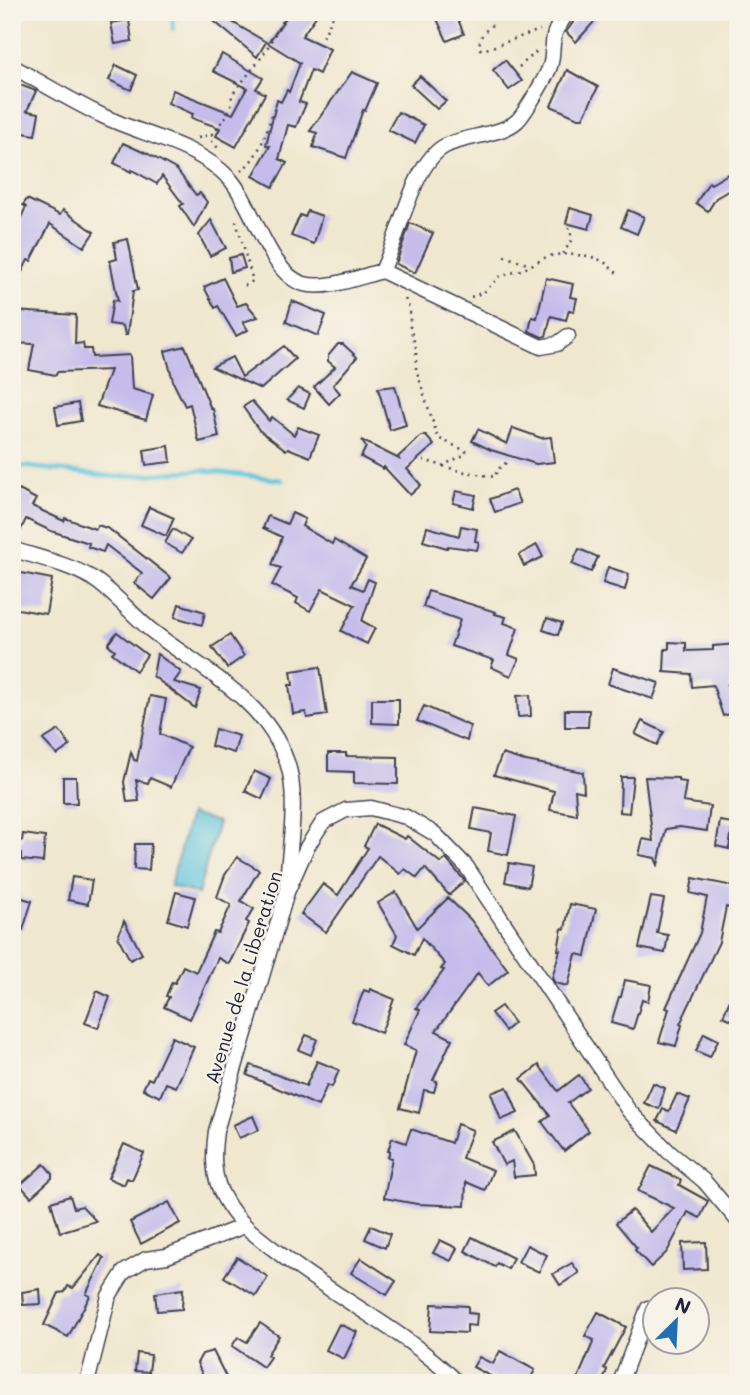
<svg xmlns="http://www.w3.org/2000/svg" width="750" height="1395" viewBox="0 0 750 1395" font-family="Mali,sans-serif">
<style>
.water{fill:#5fc4dd;stroke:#40738c;stroke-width:2}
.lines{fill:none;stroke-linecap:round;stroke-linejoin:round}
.stream{stroke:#5fc4dd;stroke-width:4.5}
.building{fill:#c5bceb}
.street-casing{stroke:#414051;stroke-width:17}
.path{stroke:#414051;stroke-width:2.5;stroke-dasharray:2 5;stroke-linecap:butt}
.street{stroke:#fff;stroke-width:14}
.labels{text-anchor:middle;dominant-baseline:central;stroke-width:5;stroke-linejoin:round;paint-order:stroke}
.street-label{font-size:19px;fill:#22223b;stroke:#f7f3e8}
</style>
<rect width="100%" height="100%" fill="#f7f3e8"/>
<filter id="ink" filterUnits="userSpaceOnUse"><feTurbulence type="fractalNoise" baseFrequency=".0143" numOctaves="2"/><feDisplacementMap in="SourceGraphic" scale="14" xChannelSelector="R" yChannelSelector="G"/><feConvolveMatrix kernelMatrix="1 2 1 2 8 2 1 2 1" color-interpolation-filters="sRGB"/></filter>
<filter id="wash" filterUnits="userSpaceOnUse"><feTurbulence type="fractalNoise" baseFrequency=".00686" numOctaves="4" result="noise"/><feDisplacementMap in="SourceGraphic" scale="28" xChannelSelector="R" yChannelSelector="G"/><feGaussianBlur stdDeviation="1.57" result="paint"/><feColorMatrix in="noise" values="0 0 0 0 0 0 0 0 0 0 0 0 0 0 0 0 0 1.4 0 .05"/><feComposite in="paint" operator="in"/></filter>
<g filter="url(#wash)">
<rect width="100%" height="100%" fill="#efe7ce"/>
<!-- water -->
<path class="water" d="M190,814L218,822L198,894L170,886Z"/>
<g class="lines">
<!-- stream -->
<g class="stream">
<path d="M172,12L173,29"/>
<path d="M12,465L117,477L202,470L282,480"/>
</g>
</g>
<g id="blocks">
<!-- building -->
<g class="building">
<path d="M203,12H233L229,20L266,42L257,57Z"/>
<path d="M290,12H319L302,36L330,49L319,74L311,70L299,102L306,104L296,127L288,125L279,159L287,163L273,187L253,176L270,146L266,145L277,100L281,102L287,90L289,92L300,63L268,43Z"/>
<path d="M455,12L464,34L447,41L437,19Z"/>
<path d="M581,12H603L576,42L566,32Z"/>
<path d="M129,20L132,41L115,44L111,23Z"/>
<path d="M222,54L263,78L256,89L265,94L236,147L216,136L220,128L191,118L193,114L168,103L173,90L233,114L247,88L213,71Z"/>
<path d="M505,60L522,81L509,90L493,70Z"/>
<path d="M116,65L137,75L131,90L109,80Z"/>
<path d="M567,70L598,87L583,118H578L551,106Z"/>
<path d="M352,72L377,83L365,111L363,110L346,158L313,147L317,133L310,131Z"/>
<path d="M420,76L446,101L437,109L411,85Z"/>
<path d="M12,82L36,91L27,111L39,113L35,135L12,131Z"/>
<path d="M398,112L424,125L415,143L388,130Z"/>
<path d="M123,143L145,153L143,151L177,170L196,195L200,193L207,202L194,227L180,206L183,204L162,176L157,184L132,170L131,172L114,163Z"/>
<path d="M738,168V185L716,198L708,211L696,203L709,182L711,184Z"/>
<path d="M27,199L60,215L63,210L94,232L84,247L50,224L31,261L28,260L12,292V236L26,207L23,205Z"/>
<path d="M570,208L593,215L589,229L566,223Z"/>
<path d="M628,210L644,217L637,234L621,227Z"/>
<path d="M308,211L322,216L314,244L291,236L300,215L305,217Z"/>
<path d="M211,220L226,248L210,256L199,235Z"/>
<path d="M410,223L433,233L415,273L396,264Z"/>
<path d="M128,239L138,290L133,291L127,335H125L123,326L109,324L113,300L118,301L110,261L117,259L114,242Z"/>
<path d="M241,255L245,268L231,272L229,258Z"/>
<path d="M223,278L237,306L246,303L258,317L243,322L248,330L236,336L218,306L215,308L204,287Z"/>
<path d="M546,278L573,284L570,297L577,298L574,311L569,310L566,320L551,316L546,336L542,337L529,331L532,317L537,318Z"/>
<path d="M292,301L326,315L318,336L286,322Z"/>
<path d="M14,311L76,315L75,344L83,343L84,349H91L92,357L130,355L132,389L153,395L146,420L97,406L110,370L57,372L56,375L29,370L34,344L12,343Z"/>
<path d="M338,344H343L357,357L333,385L340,393L329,404L314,387L335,367L328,361V356Z"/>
<path d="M185,346L211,409H213L219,437L199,442L190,404L185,406L174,384L165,351Z"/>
<path d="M284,346L295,359L261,389L212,367L232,357L242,377Z"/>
<path d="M395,386L406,425L390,430L378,388Z"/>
<path d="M298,388L310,394L304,408L287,400Z"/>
<path d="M252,401L269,421L272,417L294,435L298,427L319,435L310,457L288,448L286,450L259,430L243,407Z"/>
<path d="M78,403L81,421L58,425L55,407Z"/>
<path d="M513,428L541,438L551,437L554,462L536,464L491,450L472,441L478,429L507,444Z"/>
<path d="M421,436H426L434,445L407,469L421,485L410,495L384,467L383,469L361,457L366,447L361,440L399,459L398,457Z"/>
<path d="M169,446L171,462L146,465L144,450Z"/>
<path d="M19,490L36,499L32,506L64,521L65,518L95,529L98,525L109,529L171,578L154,599L134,583L142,573L106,545L103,552L88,547L89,543L51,531L26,519L16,540H12V505Z"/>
<path d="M514,490L520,503L495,512L490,499Z"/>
<path d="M456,491L476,495L473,508L453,503Z"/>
<path d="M149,507L174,518L166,536L141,525Z"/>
<path d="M292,513L305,519L302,526L332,544L334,540L366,559L351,585L363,590L368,579L375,582L362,621L375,628L367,644L341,631L355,605L322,589L310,611L296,603L298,598L272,585L281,568L272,565L282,537L263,528L268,516L287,524Z"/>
<path d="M461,526L477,529L475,541L479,542L477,550L448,546L447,548L423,541L427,527L459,536Z"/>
<path d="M173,529L191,540L182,553L165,543Z"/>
<path d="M537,545L543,557L524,566L519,555Z"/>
<path d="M579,549L598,557L591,572L572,564Z"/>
<path d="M608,567L629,574L625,590L603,583Z"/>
<path d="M16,572L52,579L46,614L12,608V575H15Z"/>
<path d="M428,591L496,612L495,614L506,617L504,623L518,628L509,655L519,659L511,676L491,667L494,660L451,646L460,620L423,607Z"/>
<path d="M179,604L205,612L202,625L175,617Z"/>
<path d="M547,618L562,623L558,635L543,630Z"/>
<path d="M117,632L147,655L136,671L112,653L115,650L108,644Z"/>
<path d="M230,635L244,656L227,668L212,647Z"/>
<path d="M669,642L686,643V651L713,650V646L737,644L738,686L728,685L737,712L723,716L713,685L692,687L691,674L664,672L665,649H669Z"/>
<path d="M157,654L181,672L174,682L201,690L195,708L153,676Z"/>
<path d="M320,667L327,715L307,718L306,712L293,714L289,685H293L291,671Z"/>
<path d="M613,668L659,683L653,699L608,684Z"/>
<path d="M530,695L531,716L518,717L517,696Z"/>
<path d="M150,696L166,699L160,734L189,747L171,787L150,778L148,783L136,780L139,801L127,802L124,782L131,752L134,760L137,761Z"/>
<path d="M372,699H399V724L372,723Z"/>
<path d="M424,706L470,726L467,741L417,721Z"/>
<path d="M565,710H589L588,727H565Z"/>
<path d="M642,721L664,732L657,745L635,734Z"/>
<path d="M215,729L239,736L234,753L211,746Z"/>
<path d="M59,730L70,746L57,755L43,740Z"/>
<path d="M328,753H346V756L398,757V784L354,783V772L328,771Z"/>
<path d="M502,754L521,760L583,772L584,792L575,790L577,815L550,810L554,791L494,775Z"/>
<path d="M254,771L271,779L262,799L245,791Z"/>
<path d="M63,777H76L77,803H63Z"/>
<path d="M621,777H633L629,813L620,812Z"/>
<path d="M645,777L678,778V781L686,782L683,802L710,806L707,831L680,827L666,829L658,865L655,858L639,855L643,839L653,841Z"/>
<path d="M475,808L516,816L508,855L488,851L491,833L471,829Z"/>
<path d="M720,821L733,823L729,849L716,846Z"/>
<path d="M375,824L405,839L407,836L441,863L446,859L465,881L449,895L425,868L417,878L405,869L400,874L378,856L326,932L301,914L323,884L338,895L368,848L364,846Z"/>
<path d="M23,834L45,837L43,862L21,860V853L12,852V840L22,841Z"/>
<path d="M135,844H151L149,870L134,869Z"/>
<path d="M237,857L259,870L241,901L254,909L246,921L249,923L229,964L218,958L190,1019L164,1007L169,997L166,996L172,982L175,983L183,966L196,972L214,932L218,933L231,905L217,897L225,875Z"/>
<path d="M509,863L532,867L528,887L505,882Z"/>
<path d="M72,877L92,880L88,904L68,900Z"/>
<path d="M693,878L738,887V903L736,910L726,907L719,942L680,1024L682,1025L676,1046L659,1042L669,1009L666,1008L700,933L707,897L690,893Z"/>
<path d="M176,892L195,897L187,926L168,920Z"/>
<path d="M396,892L417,928L448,898L470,919L508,970L488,986L478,973L436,1031L452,1039L433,1080L437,1081L434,1092L424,1090L419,1113L400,1108L416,1050L404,1045L420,1010L416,1008L444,970L441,969L445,964L422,938L414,955L393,944L397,935L378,903Z"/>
<path d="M12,895L32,901L23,930L12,926Z"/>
<path d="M651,897L664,899L657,933L668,935L665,953L639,948Z"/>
<path d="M570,904L596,909L586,956L576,954L568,986L555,983L552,978L560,950H558L562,928L565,929Z"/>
<path d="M124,921L142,954L130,960L118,937Z"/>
<path d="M625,980L651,985L648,1002L642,1000L633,1029L611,1023L619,997H621Z"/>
<path d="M738,982V1023L723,1016Z"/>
<path d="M370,989L394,999L381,1033L352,1021L364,990L369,992Z"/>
<path d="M97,991L110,997L98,1028L85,1023Z"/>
<path d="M501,1006L514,1023L505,1031L491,1013Z"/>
<path d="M704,1033L718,1040L710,1057L696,1051Z"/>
<path d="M306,1035L317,1039L311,1055L299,1050Z"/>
<path d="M172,1037L194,1047L176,1087L166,1083L160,1097L143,1089L148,1078L152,1080Z"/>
<path d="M317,1061L339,1070L332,1087L327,1085L318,1106L247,1075L251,1065L306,1086Z"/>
<path d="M539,1065L558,1091L579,1075L588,1088L568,1103L589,1131L564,1151L542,1122L550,1115L521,1079Z"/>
<path d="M653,1083L665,1088L659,1109L644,1103Z"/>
<path d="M507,1087L518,1113L501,1120L491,1093Z"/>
<path d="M677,1094L690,1099L676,1130L657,1121L663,1109L669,1111Z"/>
<path d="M253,1116L259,1130L239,1138L233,1125Z"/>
<path d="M457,1124L473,1130L462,1158L493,1170L485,1190L466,1182L465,1206L417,1204L384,1198L392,1158L388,1157L390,1151H388L392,1138L406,1143L411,1129L451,1143Z"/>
<path d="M515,1131L534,1165L535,1175L514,1177L512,1161L504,1165L492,1142Z"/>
<path d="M124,1144L144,1153L132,1180L127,1178L124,1185L108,1178Z"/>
<path d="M44,1164L52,1173V1178L31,1197L20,1185Z"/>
<path d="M651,1166L681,1180L679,1185L708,1201L700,1218L688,1212L667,1252L651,1267L635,1250L637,1248L616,1223L632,1210L651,1232L674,1208L638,1191Z"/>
<path d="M70,1196L74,1208L82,1206L96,1221L60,1232L51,1202Z"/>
<path d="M169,1202L180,1223L141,1244L130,1222Z"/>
<path d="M371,1226L390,1234L385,1248L365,1239Z"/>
<path d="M472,1237L513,1258L508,1269L497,1263L495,1267L465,1251Z"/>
<path d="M440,1240L457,1248L451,1261L433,1253Z"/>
<path d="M706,1242L707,1269L683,1270L682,1243Z"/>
<path d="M527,1245L547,1255L539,1272L518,1262Z"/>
<path d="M100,1255L104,1258L86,1294L90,1296L68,1337L44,1325L59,1293L65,1292L68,1286L73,1288Z"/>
<path d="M237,1257L268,1277L256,1296L224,1277Z"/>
<path d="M361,1258L396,1281L387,1295L351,1273Z"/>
<path d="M572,1263L579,1273L560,1285L553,1274Z"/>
<path d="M40,1289L41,1304L23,1305L22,1292Z"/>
<path d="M183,1289L182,1309L157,1311L155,1293Z"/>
<path d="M432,1304L468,1306V1313L477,1314L476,1326L467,1325V1333L430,1331Z"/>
<path d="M598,1312L626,1327L604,1368L607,1370L602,1383H576L594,1340L585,1336Z"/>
<path d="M260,1323L279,1336L267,1355L270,1357L263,1367L232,1346L238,1337L247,1342Z"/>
<path d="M339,1324L357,1332L344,1359L326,1350Z"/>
<path d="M213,1351L229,1383H206L197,1363L202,1354Z"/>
<path d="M500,1351L535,1370L528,1383H491L494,1378L473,1367L479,1357L493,1364Z"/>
<path d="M137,1353L151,1355L149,1372L135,1371Z"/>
</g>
</g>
</g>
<g filter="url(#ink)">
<use href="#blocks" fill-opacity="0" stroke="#414051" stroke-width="2"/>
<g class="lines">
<defs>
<g id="street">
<path d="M12,66C43,84 73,102 105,117C146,136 197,145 229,178C253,203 269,275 304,284C327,290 359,277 382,271C399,238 413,160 447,145C466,136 502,135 517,121C524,115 547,76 550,66C554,55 551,40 556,30C559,24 564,18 568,12"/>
<path d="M382,271L541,347L557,344L568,336"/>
<path d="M12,549C39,558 68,564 92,578C114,592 132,615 152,631C201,669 265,699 287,762C299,796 289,848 287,884"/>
<path d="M87,1383L109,1296L124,1272L146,1259L167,1256L244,1226"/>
<path d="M458,1383C409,1333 336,1298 280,1254C259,1238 237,1223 224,1198C212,1177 213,1154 216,1131L287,892L307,847L323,822L346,810L371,808L406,817L435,834L466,866L629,1111L669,1152L704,1181L738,1221"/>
<path d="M620,1383L648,1308"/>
</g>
</defs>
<!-- street casing -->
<use href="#street" class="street-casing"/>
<!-- path -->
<g class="path">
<path d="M492,25C484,32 478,37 480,49H486L540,30"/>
<path d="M323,37L335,12"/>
<path d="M519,67L537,51"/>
<path d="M212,134L211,140L218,148"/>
<path d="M198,138L212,134L225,118L231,106L232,95L264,54L287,12"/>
<path d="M241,171C263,153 266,130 276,104"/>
<path d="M236,221L253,281L244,286"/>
<path d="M563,254L571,241V231L568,227"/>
<path d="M504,256L530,265"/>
<path d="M471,297L484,292L499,277L524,269L548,256L563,254L589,256L603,261L617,273"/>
<path d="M405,299L410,309V327L416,348V369L438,438L466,451V454L442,466"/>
<path d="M423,460L460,471L495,477L497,470L507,462"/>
</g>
<!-- street -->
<use href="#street" class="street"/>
</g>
</g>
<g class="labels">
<!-- street labels -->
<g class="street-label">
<text transform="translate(243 977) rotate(-73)">Avenue de la Liberation</text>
</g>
</g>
<!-- margin -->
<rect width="750" height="1395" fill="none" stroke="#f7f3e8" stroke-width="42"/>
<!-- north arrow -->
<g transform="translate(676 1321) rotate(24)"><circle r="33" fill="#f7f3e8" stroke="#a29fa3" stroke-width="2"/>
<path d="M0-5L12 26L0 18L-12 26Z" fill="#1f6fb2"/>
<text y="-10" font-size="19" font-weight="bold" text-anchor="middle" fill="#22223b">N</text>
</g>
</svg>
